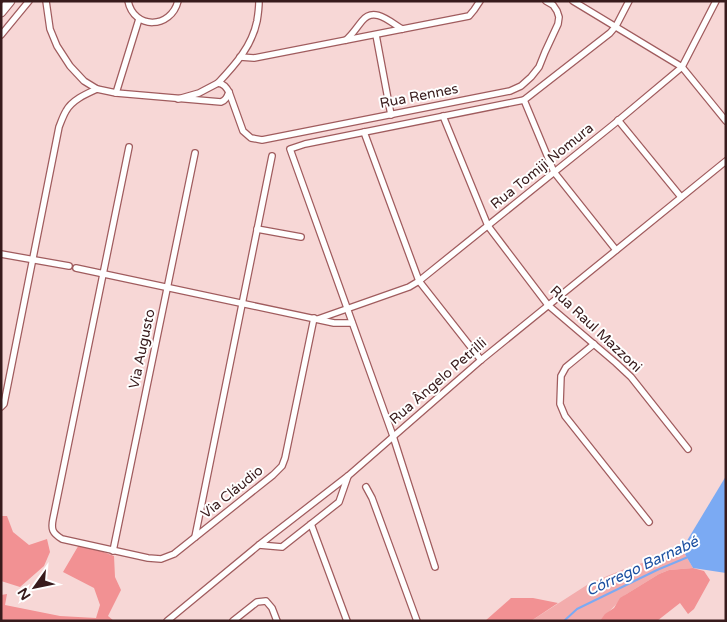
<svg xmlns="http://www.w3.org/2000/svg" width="727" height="622" viewBox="0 0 727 622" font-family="'Varela Round',sans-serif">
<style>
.green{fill:#f3acac}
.forest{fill:#f29193}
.water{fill:#7baaf3}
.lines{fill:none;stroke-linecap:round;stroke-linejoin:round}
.stream{stroke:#7baaf3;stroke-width:2}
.minor-casing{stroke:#a05c5e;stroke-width:8}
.primary-casing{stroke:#a05c5e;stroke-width:11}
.minor{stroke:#fff;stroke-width:5.5}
.primary{stroke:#fff;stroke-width:9}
.labels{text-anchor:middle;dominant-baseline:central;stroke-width:4;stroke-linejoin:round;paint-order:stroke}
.street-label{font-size:14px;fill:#381b1c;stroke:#fff}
.water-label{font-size:15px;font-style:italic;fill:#1b4fa0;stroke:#fff}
</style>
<rect width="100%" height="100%" fill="#f7d7d6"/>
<!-- green -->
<path class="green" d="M682,549L693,568L669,570L659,574L625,595L600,621H531L590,583L622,570Z"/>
<!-- forest -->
<g class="forest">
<path d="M1,516H7L13,532L29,545L47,539L50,552L44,566L20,587L1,581Z"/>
<path d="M80,543L114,556L115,577L121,590L108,616L114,621H1V595L7,594L5,605L60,616L96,618L100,605L94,588L63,572Z"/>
<path d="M693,568L704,571L710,580L694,609L688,614L680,603L657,621H600L605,614L614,608L620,598L659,574L669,570Z"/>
<path d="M511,598H533L558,603L531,621H485Z"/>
</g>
<!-- water -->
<path class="water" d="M726,476V573L693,568L682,549Z"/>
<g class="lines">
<!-- stream -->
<path class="stream" d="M564,621L577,609L657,570L688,557"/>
<defs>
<g id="minor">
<path d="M46,1L50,29L57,46L70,66L84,81L97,89L116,93L221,102C226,100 227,97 229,92"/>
<path d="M128,1C134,30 171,29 178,1"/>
<path d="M573,1L682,67L726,121"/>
<path d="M1,35L29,1"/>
<path d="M376,35L391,115"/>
<path d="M346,40C353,34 357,27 362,21C374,6 390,22 402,29"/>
<path d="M240,57L254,58L469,16L474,10L480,1"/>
<path d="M218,83C235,65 252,46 257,21C258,15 259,8 259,1"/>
<path d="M116,93L139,19"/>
<path d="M178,99L199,93L218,83C224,84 226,87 229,92L243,131L251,138L262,140L510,91L521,86L531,77L539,67L545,52L558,24L559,17L557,11L553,5L546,1"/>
<path d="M524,100L554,172L616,250"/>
<path d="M443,116L488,226L548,305L616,363L631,377L688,449"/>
<path d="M618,120L681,197"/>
<path d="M364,132L419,281L481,360"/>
<path d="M129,147L53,519C51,529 52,533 62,539L148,558L161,559L174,554L273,475L282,466L285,458L314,318"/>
<path d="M257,229L301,237"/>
<path d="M1,254L69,266"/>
<path d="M76,268L334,323H352"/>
<path d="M318,319L409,287L419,281L614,124L682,67L716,1"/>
<path d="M594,344L566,367L561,376L560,404L565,416L649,522"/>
<path d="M1,407L4,404L59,127C61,122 63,116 66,111C72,100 86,94 97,89"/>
<path d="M366,487L372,498L417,621"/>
<path d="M311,524L347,621"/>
<path d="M195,537L272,156"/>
<path d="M259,545L282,547L339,502L348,476"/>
<path d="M113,551L195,153"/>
<path d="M435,567L393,436L290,149L305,144L524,100L610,33L616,26L629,1"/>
<path d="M167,621L259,545L348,476L481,360L726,161"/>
<path d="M233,621L257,602L266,601L272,608L277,621"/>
</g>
<path id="primary" d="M1,12L10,1"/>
</defs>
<!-- minor casing -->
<use href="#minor" class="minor-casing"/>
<!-- primary casing -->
<use href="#primary" class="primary-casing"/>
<!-- minor -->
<use href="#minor" class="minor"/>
<!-- primary -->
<use href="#primary" class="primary"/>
</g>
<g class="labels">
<!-- street labels -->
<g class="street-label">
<text transform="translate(419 96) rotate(-11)">Rua Rennes</text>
<text transform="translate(542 166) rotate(-39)">Rua Tomiji Nomura</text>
<text transform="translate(596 329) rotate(43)">Rua Raul Mazzoni</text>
<text transform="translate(142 349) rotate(-78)">Via Augusto</text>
<text transform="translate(438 381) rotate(-41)">Rua Ângelo Petrilli</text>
<text transform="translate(232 492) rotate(-39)">Via Cláudio</text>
</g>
<!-- water labels -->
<g class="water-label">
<text transform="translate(642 566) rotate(-25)">Córrego Barnabé</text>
</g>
</g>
<!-- border -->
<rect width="727" height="622" fill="none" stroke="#381b1c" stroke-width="5"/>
<!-- north arrow -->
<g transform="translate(35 587) rotate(237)" stroke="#ffffff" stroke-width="4" paint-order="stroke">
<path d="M0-4L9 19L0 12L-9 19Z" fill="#381b1c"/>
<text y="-8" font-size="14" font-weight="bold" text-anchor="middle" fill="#381b1c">N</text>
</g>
</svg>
